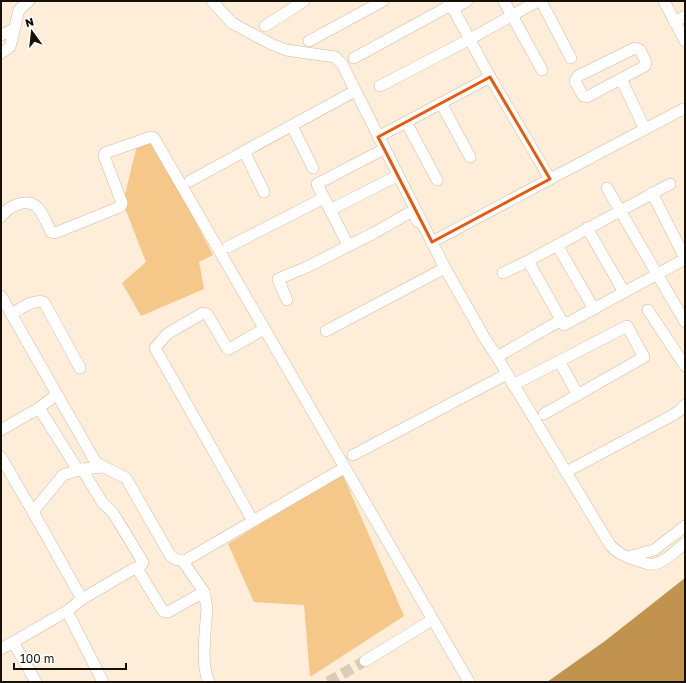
<svg xmlns="http://www.w3.org/2000/svg" width="686" height="683" viewBox="0 0 686 683" font-family="'Golos Text',sans-serif">
<style>
.green{fill:#f5c789}
.water{fill:#c2934f}
.lines{fill:none;stroke-linecap:round;stroke-linejoin:round}
.minor-tunnel{stroke:#dbccb9;stroke-width:11;stroke-dasharray:11 5.5;stroke-linecap:butt}
.minor-casing{stroke:#cfbba1;stroke-width:12}
.minor{stroke:#fff;stroke-width:11}
.marked{fill:none;stroke:#e8590c;stroke-width:3;stroke-linejoin:round}
</style>
<rect width="100%" height="100%" fill="#feedd8"/>
<!-- green -->
<g class="green">
<path d="M152,138L213,255L199,262L204,289L141,316L122,283L146,262L123,203L137,145Z"/>
<path d="M342,473L404,616L310,677L304,605L254,602L228,544Z"/>
</g>
<!-- water -->
<path class="water" d="M685,578V682H547L605,641Z"/>
<g class="lines">
<!-- minor-tunnel -->
<path class="minor-tunnel" d="M328,682L365,661"/>
<defs>
<g id="minor">
<path d="M212,1L232,23L271,44L286,50L335,57L342,64L445,268L484,337L497,357L610,545C616,552 623,556 633,559C638,560 643,563 648,564C662,566 675,551 685,543"/>
<path d="M449,1L490,77L550,179"/>
<path d="M504,1L542,70"/>
<path d="M541,1L571,58"/>
<path d="M664,1L685,41"/>
<path d="M453,9L467,1"/>
<path d="M674,22L685,16"/>
<path d="M265,26L304,1"/>
<path d="M1,35L14,29"/>
<path d="M309,41L383,1"/>
<path d="M635,48L640,50L646,62L645,66L587,97L583,96L575,81L578,76Z"/>
<path d="M1,53L10,47L19,10L29,1"/>
<path d="M354,58L451,5"/>
<path d="M621,79L645,129"/>
<path d="M380,86L470,39L538,1"/>
<path d="M441,103L470,157"/>
<path d="M406,122L437,180"/>
<path d="M292,126L313,168"/>
<path d="M378,137L490,77"/>
<path d="M244,151L264,192"/>
<path d="M190,181L355,91"/>
<path d="M607,188L685,322"/>
<path d="M652,193L685,258"/>
<path d="M330,210L397,176"/>
<path d="M1,217C7,207 26,197 37,207C43,213 47,224 51,232L55,233L117,208L121,206L122,203L104,156L105,153L151,137L154,138L469,682"/>
<path d="M587,228L624,292"/>
<path d="M432,242L550,179L685,108"/>
<path d="M348,245L317,184L384,149"/>
<path d="M557,245L594,309"/>
<path d="M228,247L324,198"/>
<path d="M528,261L564,325L685,259"/>
<path d="M503,273L528,261L670,184"/>
<path d="M1,296L95,461L98,464L126,478L170,555C175,560 179,561 186,560L344,468"/>
<path d="M287,300L278,279L307,267L374,233L409,213L412,212L418,222"/>
<path d="M648,310L685,366"/>
<path d="M11,314C21,309 32,299 44,302L80,368"/>
<path d="M326,331L445,268"/>
<path d="M497,357L561,320"/>
<path d="M559,361L578,395"/>
<path d="M513,385L627,326L644,357L544,414"/>
<path d="M39,408L78,470"/>
<path d="M1,430L39,408L56,395"/>
<path d="M353,455L507,374"/>
<path d="M1,457L33,512L82,599"/>
<path d="M82,469L102,502L113,513L143,562L142,564L137,569"/>
<path d="M566,472L673,415L680,410L685,405"/>
<path d="M33,512L63,475L82,469L103,467"/>
<path d="M253,521L155,348L167,334L203,313L207,314L227,348L229,349L264,329"/>
<path d="M628,557L654,550L685,526"/>
<path d="M182,560L204,592L207,608C206,627 200,666 209,682"/>
<path d="M67,611L103,682"/>
<path d="M13,642L36,682"/>
<path d="M1,649L67,611L82,599L135,568L138,570L163,611L168,612L204,592"/>
<path d="M365,661L432,620"/>
</g>
</defs>
<!-- minor casing -->
<use href="#minor" class="minor-casing"/>
<!-- minor -->
<use href="#minor" class="minor"/>
</g>
<!-- marked area -->
<path class="marked" d="M490,77L550,179L432,242L378,137Z"/>
<!-- border -->
<rect width="686" height="683" fill="none" stroke="#161007" stroke-width="4"/>
<!-- north arrow -->
<g transform="translate(32 32) rotate(345)" stroke="#ffffff" stroke-width="3" paint-order="stroke">
<path d="M0-3L7 15L0 10L-7 15Z" fill="#161007"/>
<text y="-6" font-size="11" font-weight="bold" text-anchor="middle" fill="#161007">N</text>
</g>
<!-- scale -->
<path d="M14 663v6h112v-6" fill="none" stroke="#161007" stroke-width="2"/>
<text x="20" y="663" font-size="12" fill="#161007" stroke="#ffffff" stroke-width="3" paint-order="stroke">100 m</text>
</svg>
